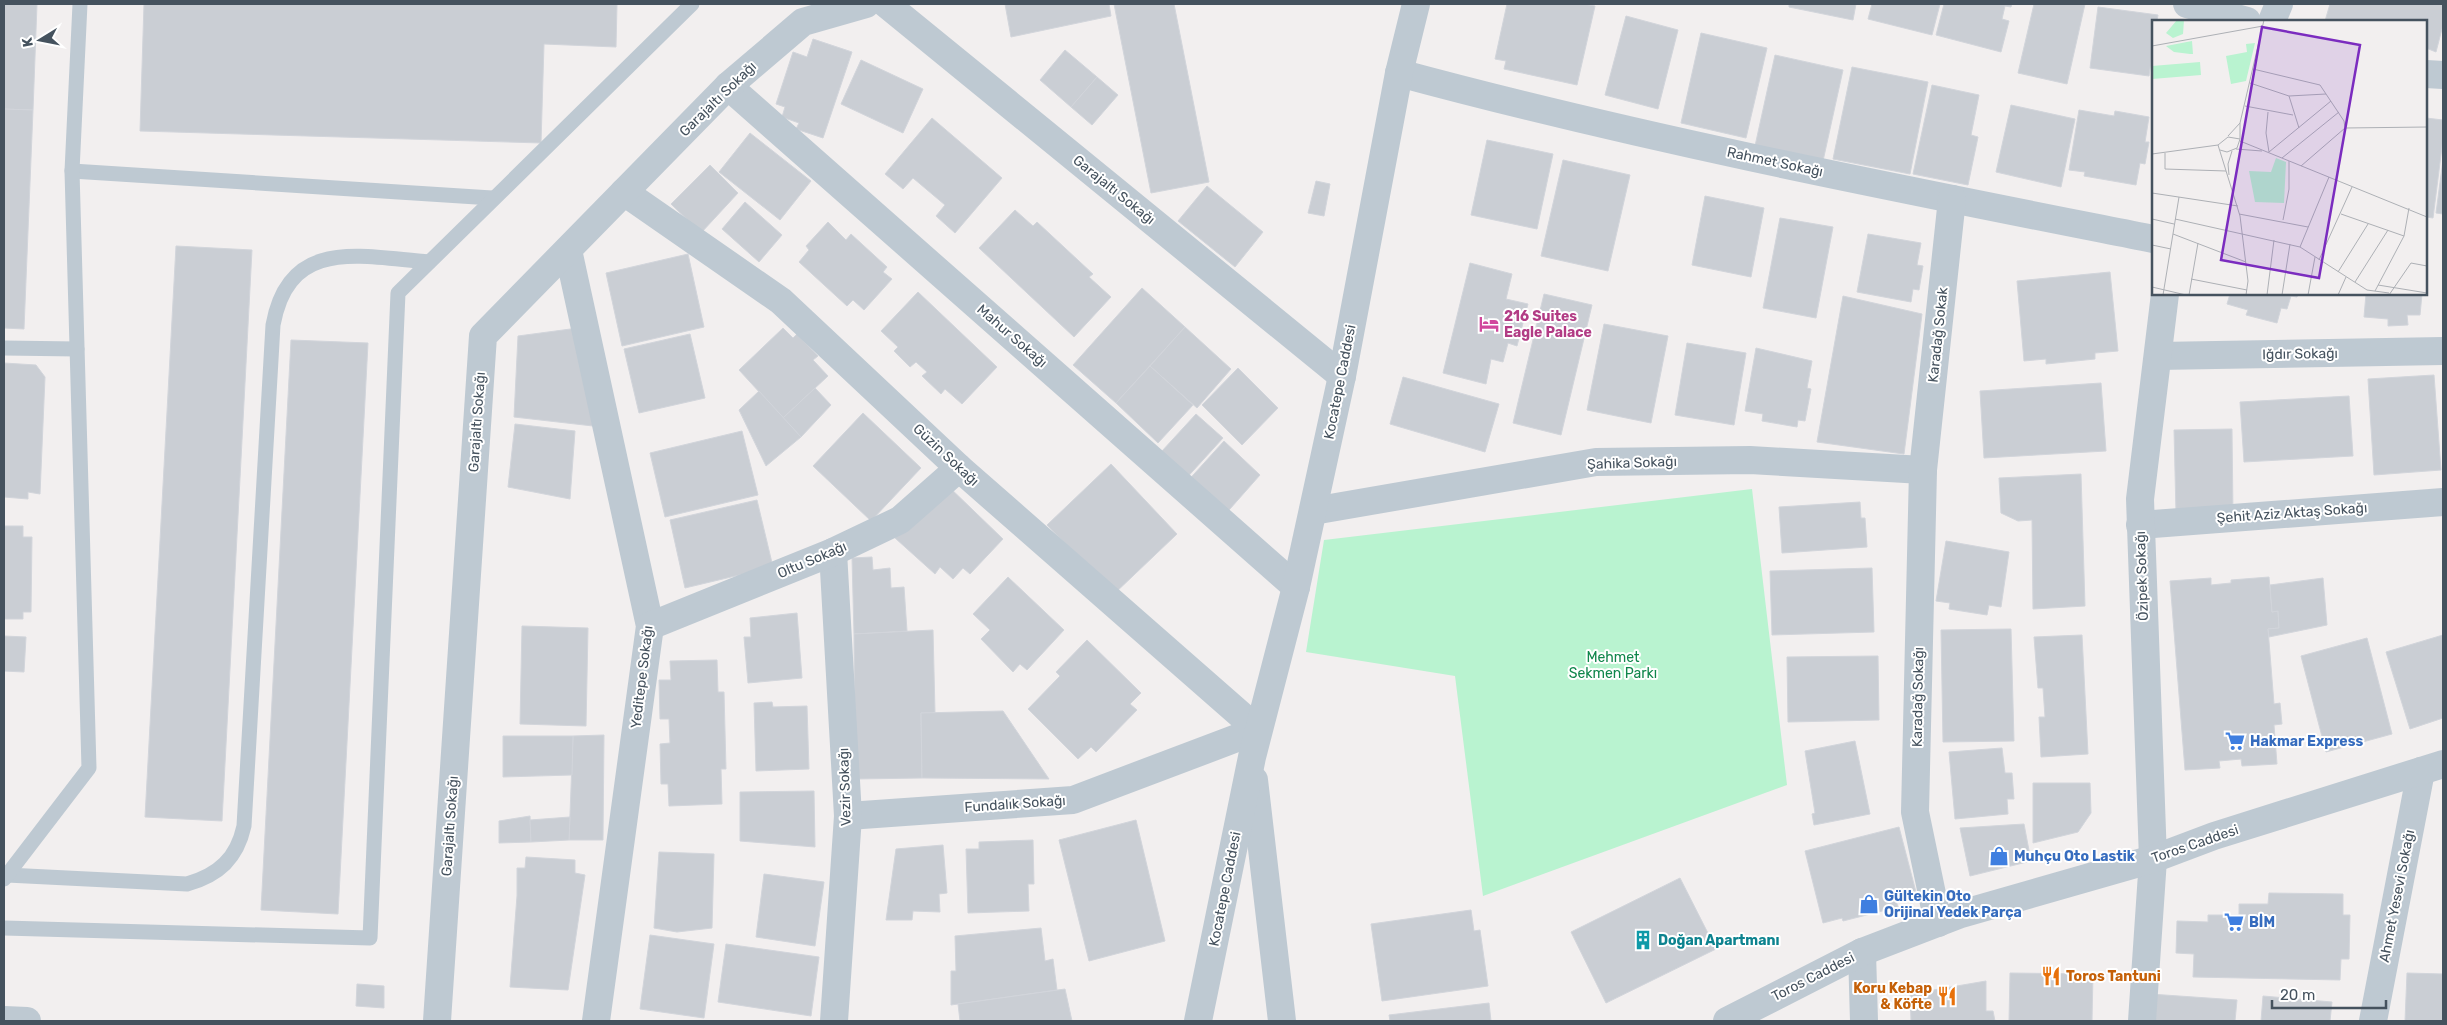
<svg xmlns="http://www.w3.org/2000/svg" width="2447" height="1025" viewBox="0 0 2447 1025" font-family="Rubik,sans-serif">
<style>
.green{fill:#b9f3d0}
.building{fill:#caced4;stroke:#d2d5db}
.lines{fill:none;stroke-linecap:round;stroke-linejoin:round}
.service{stroke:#bec9d2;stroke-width:15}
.minor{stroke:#bec9d2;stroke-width:28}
.tertiary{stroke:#bec9d2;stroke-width:28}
.labels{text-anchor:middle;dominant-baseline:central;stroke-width:4;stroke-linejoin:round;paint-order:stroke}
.street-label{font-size:14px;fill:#45525e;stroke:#fff}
.hotel-label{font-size:14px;font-weight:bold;fill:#b23c85;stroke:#fff;text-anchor:start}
.park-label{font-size:14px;fill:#0f864b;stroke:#fff}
.shop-label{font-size:14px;font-weight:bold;fill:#366cbe;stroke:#fff;text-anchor:start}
.culture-label{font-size:14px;font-weight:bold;fill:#0d838f;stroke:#fff;text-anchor:start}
.food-label{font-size:14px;font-weight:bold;fill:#c56008;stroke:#fff;text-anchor:start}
.inset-road{fill:none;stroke:#adb0b5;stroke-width:1}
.view{fill:#7b2cbf;fill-opacity:0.15;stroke:#7b2cbf;stroke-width:2.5}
.inset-edge{fill:none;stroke:#45525e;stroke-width:2.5}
</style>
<rect width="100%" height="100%" fill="#f2efef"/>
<!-- green -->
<path class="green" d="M1752,489L1787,785L1483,896L1455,676L1306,652L1324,540Z"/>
<!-- building -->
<g class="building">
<path d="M4,4H37L33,110L4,109Z"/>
<path d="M144,4H617L616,47L544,44L541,143L140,131Z"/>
<path d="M1005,4H1109L1111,16L1011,37Z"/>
<path d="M1114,4H1174L1209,182L1151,193Z"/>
<path d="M1507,4H1584L1595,6L1577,85L1504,69L1506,61L1495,59Z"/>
<path d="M1789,4H1856L1853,20L1789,7Z"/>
<path d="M1872,4H1940L1932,35L1868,19Z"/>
<path d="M1944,4H2012L2011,7L2005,6L2002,19L2009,21L2001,52L1936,35Z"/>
<path d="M2034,4H2085L2067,84L2018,73Z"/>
<path d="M2330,4H2443V25L2436,52L2426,48V21H2325Z"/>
<path d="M2098,7L2158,15L2157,21H2153V47L2149,76L2090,68Z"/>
<path d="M1626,16L1678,30L1658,109L1605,95Z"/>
<path d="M1701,33L1767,48L1746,138L1681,123Z"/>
<path d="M813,39L852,52L823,138L796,129L799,123L782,117L785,107L776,104L793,52L807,57Z"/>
<path d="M1065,50L1097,77L1071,107L1040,80Z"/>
<path d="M1775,55L1843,70L1823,161L1755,146Z"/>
<path d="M861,60L923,89L903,133L841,104Z"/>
<path d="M1852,67L1928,82L1910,174L1833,159Z"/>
<path d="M1097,77L1118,95L1092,125L1071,107Z"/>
<path d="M1932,85L1979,95L1971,135L1978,137L1968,185L1913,174Z"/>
<path d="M2011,105L2075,119L2061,187L1996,172Z"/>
<path d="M4,109L33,110L24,329L4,328Z"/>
<path d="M2079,110L2114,116L2115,111L2149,117L2145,142H2149L2145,164L2140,163L2136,185L2084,176L2085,172L2069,170Z"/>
<path d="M932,118L1002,178L955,233L936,216L945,205L913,178L903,189L885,174Z"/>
<path d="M2426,118L2443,120V139L2433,218L2426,217Z"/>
<path d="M750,133L811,181L780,220L719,172Z"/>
<path d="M1487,140L1553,154L1537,229L1471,215Z"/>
<path d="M1563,160L1630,175L1608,271L1541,256Z"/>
<path d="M2443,160V214L2436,213Z"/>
<path d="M710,165L738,193L701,233L671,204Z"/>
<path d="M1316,181L1330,184L1324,216L1308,213Z"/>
<path d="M1207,186L1263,232L1235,267L1178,221Z"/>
<path d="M1705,196L1764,208L1751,277L1692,265Z"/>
<path d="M745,202L782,235L759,262L722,229Z"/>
<path d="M1015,210L1033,226L1037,222L1093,274L1089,277L1111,297L1074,337L979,248Z"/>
<path d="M1780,218L1833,227L1816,318L1763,308Z"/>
<path d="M828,222L846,240L851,234L887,267L883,272L892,279L864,310L853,300L847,306L799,262L809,250L806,246Z"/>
<path d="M1868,234L1921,243L1917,265L1923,266L1919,290L1913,289L1911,302L1857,292Z"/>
<path d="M176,246L252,250L222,821L145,817Z"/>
<path d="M688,254L704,327L622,346L606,273Z"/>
<path d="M1470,263L1512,274L1506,299L1528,304L1517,346L1508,343L1503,362L1491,359L1486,384L1443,373Z"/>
<path d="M2110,272L2118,351L2095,353V359L2046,364V359L2024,361L2017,281Z"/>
<path d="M1142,288L1185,327L1116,403L1073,365Z"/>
<path d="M918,292L997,367L962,404L945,389L941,394L922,376L927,372L916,362L910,367L894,351L898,347L881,331Z"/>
<path d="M1544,294L1592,305L1561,435L1513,423Z"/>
<path d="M2230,294H2298L2297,297L2291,296L2287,309L2281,308L2277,323L2246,315L2248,310L2227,304Z"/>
<path d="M2366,294H2422L2420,315H2407L2408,325L2388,326V319L2364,317Z"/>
<path d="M1843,296L1922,314L1904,454L1817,442Z"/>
<path d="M1604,324L1668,336L1651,423L1587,410Z"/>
<path d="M1185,327L1231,369L1197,408L1150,366Z"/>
<path d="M578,328L593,426L514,417L518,336Z"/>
<path d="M783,328L793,338L797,334L818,356L813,360L828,376L783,418L739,370Z"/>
<path d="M690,334L705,398L639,413L624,349Z"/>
<path d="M291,340L368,343L338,914L261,910Z"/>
<path d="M1687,343L1746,353L1734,425L1675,415Z"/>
<path d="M1756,348L1812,361L1807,388L1811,389L1805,421L1798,420L1797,427L1762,421L1763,414L1745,411Z"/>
<path d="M4,363L36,365L45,377L40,494L28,492V499L4,497Z"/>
<path d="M1150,366L1193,405L1158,443L1116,403Z"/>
<path d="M1238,368L1278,408L1242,445L1202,405Z"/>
<path d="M2434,375L2441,470L2374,475L2368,379Z"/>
<path d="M1403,377L1499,404L1485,452L1390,424Z"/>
<path d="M2101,383L2106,451L1984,458L1980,391Z"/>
<path d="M815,388L831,405L801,437L783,418Z"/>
<path d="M759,391L801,437L766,466L739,410Z"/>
<path d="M2349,396L2353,456L2244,462L2240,402Z"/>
<path d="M863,413L921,468L871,521L813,466Z"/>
<path d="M1196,414L1223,438L1182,483L1162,451Z"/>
<path d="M515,424L575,431L570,499L508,487Z"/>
<path d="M2232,429L2233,513H2176L2174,430Z"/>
<path d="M742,431L758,495L665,517L650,453Z"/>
<path d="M1224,441L1260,475L1222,518L1185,484Z"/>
<path d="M1111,464L1177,534L1114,594L1047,525Z"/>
<path d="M2081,474L2085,606L2033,609L2032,520L2018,521L2001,513L1999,478Z"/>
<path d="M946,484L1003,539L970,574L963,568L953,579L940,567L935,574L895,538Z"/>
<path d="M757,500L773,567L685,588L670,520Z"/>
<path d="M1860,502L1861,518H1865L1867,547L1782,553L1779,507Z"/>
<path d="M4,526H23V537H32L31,612H23V619H4Z"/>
<path d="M1946,541L2009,552L2001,607L1989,605L1987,615L1949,609L1950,603L1936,601Z"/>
<path d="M872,557L873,570L890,568L891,588L904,587L907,631L854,634L852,558Z"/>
<path d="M1872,568L1874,632L1772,635L1770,571Z"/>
<path d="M1008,577L1064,630L1027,670L1020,664L1013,672L981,639L990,630L973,614Z"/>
<path d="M2269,577L2272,612L2278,611L2279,628L2268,629L2274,704L2280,703L2282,724L2274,725L2277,764L2242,766L2241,759L2219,761L2220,768L2185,770L2170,581L2211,578V585L2231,583V580Z"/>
<path d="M2323,578L2327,625L2269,637L2268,629L2279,628L2278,611L2272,612L2270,585Z"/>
<path d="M797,613L802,678L748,683L744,637H751L750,618Z"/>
<path d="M522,626L588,628L586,726L520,724Z"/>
<path d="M2011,629L2014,741L1943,742L1941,630Z"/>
<path d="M933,630L935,713H921L922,778L855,779L854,634Z"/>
<path d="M2082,635L2088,754L2041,757L2039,717H2045L2043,688H2038L2034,637Z"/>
<path d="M2443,635V718L2410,729L2386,652Z"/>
<path d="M4,636L26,637L24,672L4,671Z"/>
<path d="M2367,638L2392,734L2326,752L2301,656Z"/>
<path d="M1087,640L1141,693L1130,704L1137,710L1096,752L1091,747L1078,759L1028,709L1060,676L1056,672Z"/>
<path d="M1878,656L1879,720L1788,722L1787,657Z"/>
<path d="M717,660L718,692H724L726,769H721L722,804L669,806L668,784H661L660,744L670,743L669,719H660L659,680H671L670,661Z"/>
<path d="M772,702L773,707L807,706L809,769L756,771L754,703Z"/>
<path d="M1003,711L1049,779L922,778L921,713Z"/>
<path d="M604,735L603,840H569L573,736Z"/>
<path d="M503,736H573L572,775L503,777Z"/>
<path d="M1855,741L1870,814L1814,825L1812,814L1815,813L1805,751Z"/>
<path d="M2002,748L2005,773H2012L2014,799H2007L2008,814L1955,819L1949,752Z"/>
<path d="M2033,783H2090L2091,813L2078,832L2033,843Z"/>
<path d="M814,791L815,847L740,841V792Z"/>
<path d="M530,816L531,842L499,843V821Z"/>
<path d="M570,817L569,840L531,842L530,820Z"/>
<path d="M1136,820L1165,941L1089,961L1059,840Z"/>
<path d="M2024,824L2031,861L1970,876L1960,828Z"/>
<path d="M1899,827L1917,896L1896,901L1898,907L1843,921L1842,918L1823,923L1805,851Z"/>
<path d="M1033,840L1034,884H1028L1029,911L968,913L966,849H979V842Z"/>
<path d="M943,845L947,893L939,894L940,912L913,911L912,920H886L896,849Z"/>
<path d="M659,852L714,854L712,928L677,932L654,928Z"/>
<path d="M526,857L575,860V873L585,875L568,990L510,987L517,896V868H525Z"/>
<path d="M764,874L824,882L815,946L756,937Z"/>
<path d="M1680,878L1716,949L1606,1003L1571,932Z"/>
<path d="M2269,893L2343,894V915H2350L2349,959H2341L2340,980L2193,977L2194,954L2176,953L2177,921L2208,922V915H2239V904H2268Z"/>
<path d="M1471,910L1474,931L1480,930L1488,986L1382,1001L1371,924Z"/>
<path d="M1041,928L1045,961L1053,959L1057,990L951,1005V971H956L955,936Z"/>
<path d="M650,935L714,944L704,1018L640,1009Z"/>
<path d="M726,944L819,957L811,1016L718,1002Z"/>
<path d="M2010,973L2093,974L2092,1021H2009Z"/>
<path d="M2407,973L2443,974V1021H2405Z"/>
<path d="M1986,981V1011H1993L1995,1021H1911L1910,994Z"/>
<path d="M357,984L384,986V1008L356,1006Z"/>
<path d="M1065,989L1072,1021H960L958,1004Z"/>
<path d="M2150,994L2237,1000L2235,1021H2148Z"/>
<path d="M2263,996L2332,1002L2330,1021H2261Z"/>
<path d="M1489,1003L1491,1021H1390L1389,1015Z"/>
</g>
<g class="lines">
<!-- service -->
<g class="service">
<path d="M72,171L492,198"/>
<path d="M4,348L77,349"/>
<path d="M7,875L187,884C219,875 237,858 244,826L273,325C289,236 362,257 429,262"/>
<path d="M4,879L89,768L72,171L80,4"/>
<path d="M4,928L370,938L398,293L692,4"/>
</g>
<!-- minor -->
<g class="minor">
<path d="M886,4L1342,376"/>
<path d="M2187,4L2247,21"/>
<path d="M2272,21L2279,4"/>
<path d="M1399,73C1647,140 1901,189 2153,239"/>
<path d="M2426,74L2443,75"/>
<path d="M728,86L1296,587"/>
<path d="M624,192L781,301L959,468L1258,730L1073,800L848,816"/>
<path d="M568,250L650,626L596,1021"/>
<path d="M2158,356L2443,351"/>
<path d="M1313,511L1596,462L1750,460L1923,470"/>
<path d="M2140,525L2443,502"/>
<path d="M833,552L848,816L834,1021"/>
<path d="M650,626L833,552L900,520L959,468"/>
<path d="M1938,923L1915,812L1923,470L1952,199"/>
<path d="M1862,952L1864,1021"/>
<path d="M437,1021L483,336L728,86L803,22L866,4"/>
<path d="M2142,1021L2153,859L2140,499L2165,294"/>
<path d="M2373,1021L2421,771"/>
</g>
<!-- tertiary -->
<g class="tertiary">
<path d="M1254,780L1282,1021"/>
<path d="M4,1020L27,1021"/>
<path d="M1198,1021L1252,757L1296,587L1342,376L1399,73L1416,4"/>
<path d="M1727,1021L1862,952L1961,914L2153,859L2214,836L2443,764"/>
</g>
</g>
<!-- icons -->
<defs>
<symbol id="hotel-bare" viewBox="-9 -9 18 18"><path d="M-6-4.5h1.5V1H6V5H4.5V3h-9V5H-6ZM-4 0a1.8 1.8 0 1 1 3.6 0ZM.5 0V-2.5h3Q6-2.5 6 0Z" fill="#d1479c" stroke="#fff" stroke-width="2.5" paint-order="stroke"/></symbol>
<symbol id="supermarket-bare" viewBox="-9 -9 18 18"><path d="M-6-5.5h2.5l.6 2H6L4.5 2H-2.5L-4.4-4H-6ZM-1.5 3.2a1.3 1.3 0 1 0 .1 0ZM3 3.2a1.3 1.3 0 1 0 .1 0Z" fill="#3f7fe0" stroke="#fff" stroke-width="2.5" paint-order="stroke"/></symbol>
<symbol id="shop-bare" viewBox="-9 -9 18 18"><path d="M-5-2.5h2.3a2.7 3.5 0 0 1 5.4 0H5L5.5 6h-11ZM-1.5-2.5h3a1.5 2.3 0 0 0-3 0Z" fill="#3f7fe0" stroke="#fff" stroke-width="2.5" paint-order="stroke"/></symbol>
<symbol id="building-bare" viewBox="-9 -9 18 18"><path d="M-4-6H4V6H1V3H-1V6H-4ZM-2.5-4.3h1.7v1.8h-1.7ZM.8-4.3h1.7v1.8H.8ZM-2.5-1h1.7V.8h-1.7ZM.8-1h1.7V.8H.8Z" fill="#0f9aa8" stroke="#fff" stroke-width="2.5" paint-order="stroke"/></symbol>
<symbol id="restaurant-bare" viewBox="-9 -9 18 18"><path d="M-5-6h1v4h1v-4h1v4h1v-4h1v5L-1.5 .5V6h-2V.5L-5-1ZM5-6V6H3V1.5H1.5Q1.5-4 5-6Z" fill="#e8710a" stroke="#fff" stroke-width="2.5" paint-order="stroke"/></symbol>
</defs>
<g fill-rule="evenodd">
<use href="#hotel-bare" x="1475" y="310" width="28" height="28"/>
<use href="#supermarket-bare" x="2221" y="727" width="28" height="28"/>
<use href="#shop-bare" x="1985" y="842" width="28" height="28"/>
<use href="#shop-bare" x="1855" y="890" width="28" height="28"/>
<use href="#supermarket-bare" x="2220" y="908" width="28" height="28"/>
<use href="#building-bare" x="1629" y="926" width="28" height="28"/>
<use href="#restaurant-bare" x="2037" y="962" width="28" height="28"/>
<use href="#restaurant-bare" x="1933" y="982" width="28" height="28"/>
</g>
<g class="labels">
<!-- street labels -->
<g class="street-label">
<text transform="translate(718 99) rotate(-44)">Garajaltı Sokağı</text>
<text transform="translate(1775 162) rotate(12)">Rahmet Sokağı</text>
<text transform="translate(1114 190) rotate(39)">Garajaltı Sokağı</text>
<text transform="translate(1938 335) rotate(-84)">Karadağ Sokak</text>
<text transform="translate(1012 336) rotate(41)">Mahur Sokağı</text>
<text transform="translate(2300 354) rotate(-1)">Iğdır Sokağı</text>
<text transform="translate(1340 382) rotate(-79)">Kocatepe Caddesi</text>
<text transform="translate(477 422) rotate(-86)">Garajaltı Sokağı</text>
<text transform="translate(946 455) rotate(43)">Güzin Sokağı</text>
<text transform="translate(1632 463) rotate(-2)">Şahika Sokağı</text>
<text transform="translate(2292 513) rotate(-4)">Şehit Aziz Aktaş Sokağı</text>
<text transform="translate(812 560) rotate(-23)">Oltu Sokağı</text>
<text transform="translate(2142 576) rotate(-92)">Özipek Sokağı</text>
<text transform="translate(642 677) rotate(-83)">Yeditepe Sokağı</text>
<text transform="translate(1918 697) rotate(-89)">Karadağ Sokağı</text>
<text transform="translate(845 787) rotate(-92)">Vezir Sokağı</text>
<text transform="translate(1015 804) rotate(-4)">Fundalık Sokağı</text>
<text transform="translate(450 826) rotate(-86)">Garajaltı Sokağı</text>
<text transform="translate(2195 844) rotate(-19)">Toros Caddesi</text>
<text transform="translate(1225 889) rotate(-79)">Kocatepe Caddesi</text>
<text transform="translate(2397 896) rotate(-79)">Ahmet Yesevi Sokağı</text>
<text transform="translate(1813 977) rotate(-27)">Toros Caddesi</text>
</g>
<!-- hotel labels -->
<g class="hotel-label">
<text x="1504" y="316">216 Suites<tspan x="1504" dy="16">Eagle Palace</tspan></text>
</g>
<!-- park labels -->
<g class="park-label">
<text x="1613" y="657">Mehmet<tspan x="1613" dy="16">Sekmen Parkı</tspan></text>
</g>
<!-- shop labels -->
<g class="shop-label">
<text x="2250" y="741">Hakmar Express</text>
<text x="2014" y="856">Muhçu Oto Lastik</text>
<text x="1884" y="896">Gültekin Oto<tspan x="1884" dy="16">Orijinal Yedek Parça</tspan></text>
<text x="2249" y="922">BİM</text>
</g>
<!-- culture labels -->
<g class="culture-label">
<text x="1658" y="940">Doğan Apartmanı</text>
</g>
<!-- food labels -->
<g class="food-label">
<text x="2066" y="976">Toros Tantuni</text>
<text x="1932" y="988" text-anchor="end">Koru Kebap<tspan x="1932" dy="16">&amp; Köfte</tspan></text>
</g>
</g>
<!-- overview -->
<g transform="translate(2152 20)">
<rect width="275" height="275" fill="#f2efef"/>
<path d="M25,0H32L31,14L21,18L14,13ZM40,21L41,34H38L22,32L14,26ZM103,23L94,61L79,64L74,36L95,32L94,24ZM48,42L49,55L0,59V46ZM124,138L134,142L132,183L103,182L97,151L119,152Z" fill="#b9f3d0"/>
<path class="inset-road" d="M0,26L111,6M101,49L168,65L192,101L193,108L149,146M98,63L137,76L174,74M137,76L147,108M93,86L141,95M116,92L114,113L117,132L179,81M193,108L275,107M76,116L88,103M88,119V103L112,0M88,121L275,197M66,125L88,196L96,261L94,275M84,129L110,131M13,133V149L74,151M0,134L66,125L76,117L88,119L85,128L75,132L68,130M130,138L187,92M77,155L76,144L80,131M0,173L86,186M87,194L156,207M189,194L252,216M0,199L22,204M23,199L148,227L215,270L237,273M131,200L137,169V141M21,214L94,242M0,225L19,229M148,227L177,157M167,240L200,167M186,252L216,204M39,259L95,270M203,262L236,210M226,265L275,273M0,267L34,275M223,271L252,216L257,188M11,275L27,177M37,275L46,223M115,275L122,220M130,275L138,224M156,275L163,237M186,275L194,257M237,275L259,243L275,246"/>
<path class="view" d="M110,7L208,25L167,258L69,240Z"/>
<rect width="275" height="275" class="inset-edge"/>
</g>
<!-- border -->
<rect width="2447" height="1025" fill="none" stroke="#45525e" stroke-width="10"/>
<!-- north arrow -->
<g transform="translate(40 40) rotate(260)" stroke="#ffffff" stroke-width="4" paint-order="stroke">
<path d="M0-4L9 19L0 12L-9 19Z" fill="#45525e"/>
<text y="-8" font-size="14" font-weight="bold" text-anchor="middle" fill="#45525e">K</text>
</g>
<!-- scale -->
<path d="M2272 1000v8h114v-8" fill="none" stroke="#45525e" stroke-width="2.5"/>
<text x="2280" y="1000" font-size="15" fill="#45525e" stroke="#ffffff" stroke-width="4" paint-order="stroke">20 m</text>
</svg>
